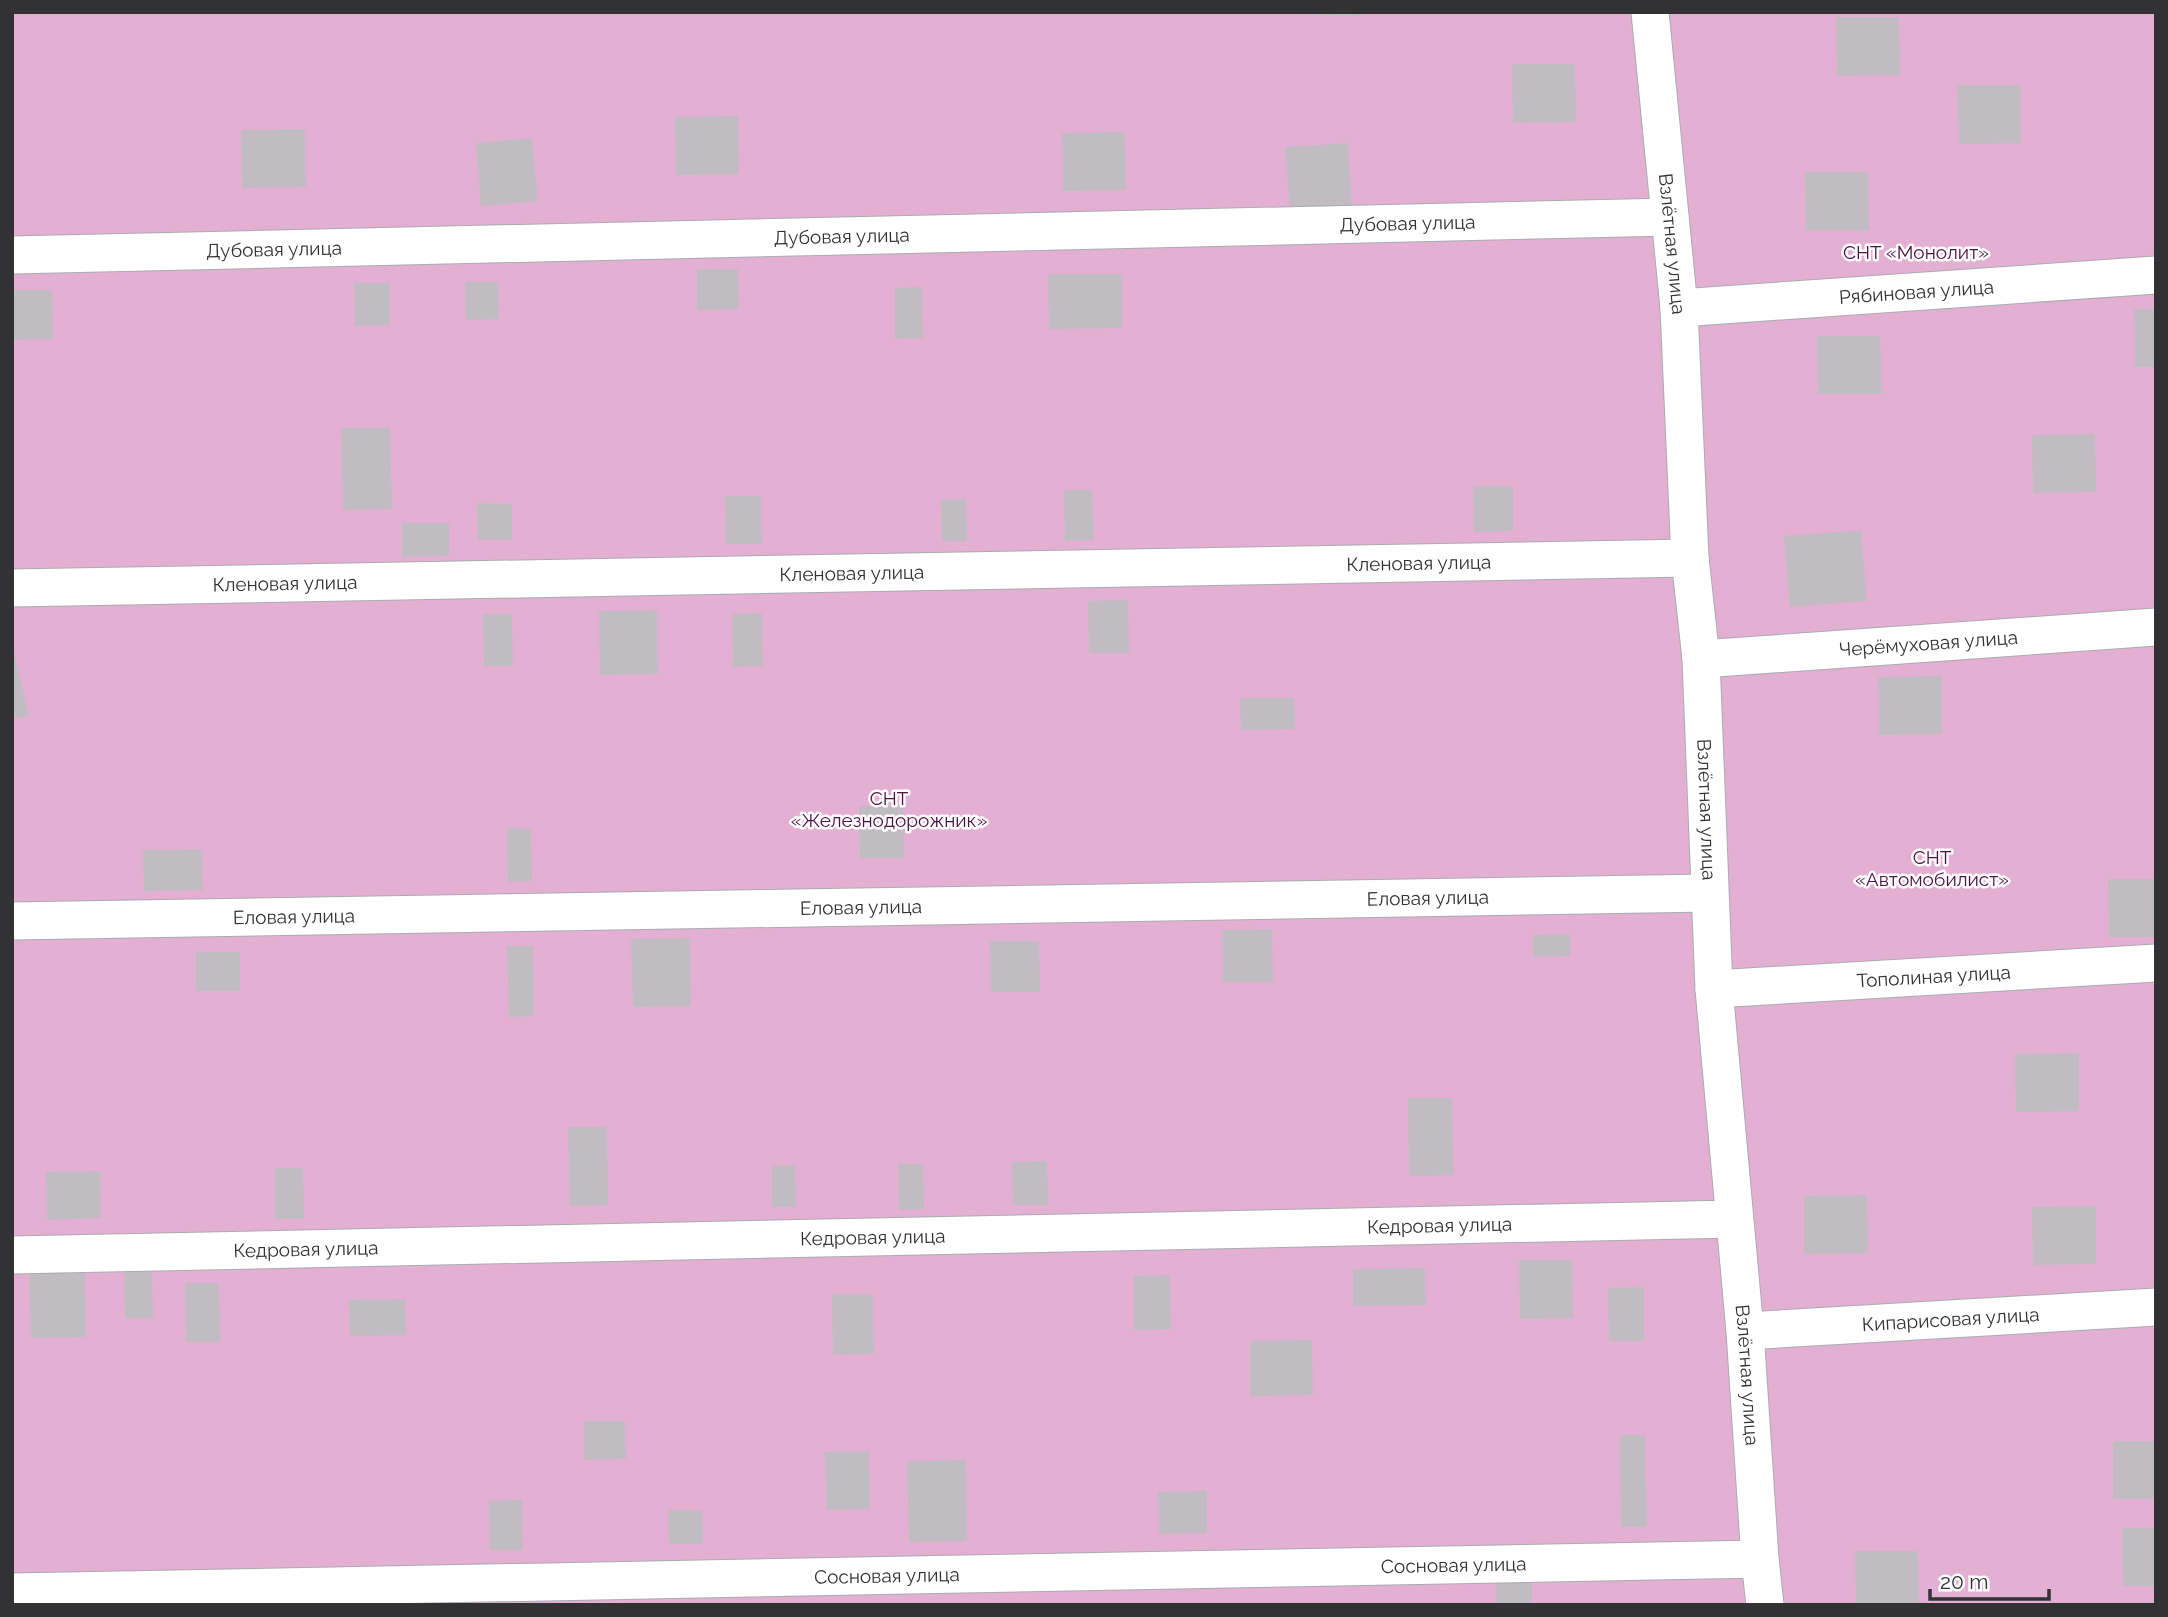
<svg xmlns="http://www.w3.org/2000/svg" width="2168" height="1617" viewBox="0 0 2168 1617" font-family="Raleway,sans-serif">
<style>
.green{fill:#e3b0d3}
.building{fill:#c0bcc2}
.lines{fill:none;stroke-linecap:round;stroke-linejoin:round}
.street-casing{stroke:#aaabb1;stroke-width:39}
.street{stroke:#fff;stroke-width:37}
.labels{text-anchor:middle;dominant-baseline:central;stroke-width:5;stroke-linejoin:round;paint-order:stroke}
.street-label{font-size:19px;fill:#323234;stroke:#fdfdff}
.park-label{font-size:19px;fill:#4d1340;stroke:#fdfdff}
</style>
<rect width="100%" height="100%" fill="#eff0f6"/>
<!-- green -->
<rect class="green" x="12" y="12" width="2144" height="1593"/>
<!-- building -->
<g class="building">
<path d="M1305,12H1361V16L1305,14Z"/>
<path d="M1836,17H1899L1900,75L1837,76Z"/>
<path d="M1512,64H1575L1576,122L1513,123Z"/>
<path d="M1957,85H2021V143L1959,144Z"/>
<path d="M738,116L739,174L676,175L675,117Z"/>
<path d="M305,129L306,187L242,188L241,130Z"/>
<path d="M1125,132L1126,190L1063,191L1062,133Z"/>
<path d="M532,138L538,201L481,206L476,143Z"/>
<path d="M1348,143L1352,207L1290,211L1285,147Z"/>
<path d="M1805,172H1868L1869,230H1806Z"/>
<path d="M697,269H738L739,309L697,310Z"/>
<path d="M1048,274H1122V328L1049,329Z"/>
<path d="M465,282H498L499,319L466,320Z"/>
<path d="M354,283H390V325L355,326Z"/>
<path d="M922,287L923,338L895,339V288Z"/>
<path d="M12,290H52L53,339L12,340Z"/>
<path d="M2134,309H2156V367H2135Z"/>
<path d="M1817,336H1880L1882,394H1818Z"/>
<path d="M341,428H390L392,509L343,510Z"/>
<path d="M2095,434L2096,492L2033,493L2032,435Z"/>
<path d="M1473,486H1513V531L1474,532Z"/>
<path d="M1064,490H1092L1094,540L1065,541Z"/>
<path d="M725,496H761L762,544H726Z"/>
<path d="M966,499L967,541H942L941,500Z"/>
<path d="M477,503L512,504V540H478Z"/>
<path d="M402,523H449V556L402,557Z"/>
<path d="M1861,530L1867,601L1790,607L1784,536Z"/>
<path d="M1128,600L1129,653H1089L1088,601Z"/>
<path d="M657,610L658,674L600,675L599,611Z"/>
<path d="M762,613L763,666L733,667L732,614Z"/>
<path d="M483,614H512L513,666H484Z"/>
<path d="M12,644L29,716L12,719Z"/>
<path d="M1942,676V734L1879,735L1878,677Z"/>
<path d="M1240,698H1294L1295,729L1241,730Z"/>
<path d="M859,806H903L904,858H860Z"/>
<path d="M507,828L531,829L532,881L508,882Z"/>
<path d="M202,849L203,890L144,891L143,850Z"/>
<path d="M2108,879H2156V937H2109Z"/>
<path d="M1272,929L1273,982H1223L1222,930Z"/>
<path d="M1570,934V956L1533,957V935Z"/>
<path d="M690,938L691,1006L633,1007L631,939Z"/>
<path d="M990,941H1039L1040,992H991Z"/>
<path d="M507,946H533L534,1016L509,1017Z"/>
<rect x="196" y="952" width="44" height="39"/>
<path d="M2079,1053V1111L2016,1112L2015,1054Z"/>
<path d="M1408,1098H1452L1454,1175L1409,1176Z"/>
<path d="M568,1127H607L608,1205L570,1206Z"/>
<path d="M1047,1161L1048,1205H1013L1012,1162Z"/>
<path d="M898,1164H923L924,1209L899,1210Z"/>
<path d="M795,1165L796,1207H772V1166Z"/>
<path d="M275,1168H303L304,1219H275Z"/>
<path d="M100,1171L101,1218L47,1220L46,1172Z"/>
<path d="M1867,1195L1868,1253L1804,1254V1196Z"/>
<path d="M2096,1206V1264L2033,1265L2032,1207Z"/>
<path d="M1519,1260H1572L1573,1318L1520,1319Z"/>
<path d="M1425,1268L1426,1305L1353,1306V1269Z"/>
<path d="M85,1270L86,1337L31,1338L29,1271Z"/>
<path d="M152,1270L153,1318H125L124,1271Z"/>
<path d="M1170,1275L1171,1329L1134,1330V1276Z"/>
<path d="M185,1283H219L220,1342H186Z"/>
<path d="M1644,1287V1341H1609L1608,1288Z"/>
<path d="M832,1294H873L874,1354L833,1355Z"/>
<path d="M405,1299L406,1335L350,1336L349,1300Z"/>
<path d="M1312,1340L1313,1395L1250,1396V1341Z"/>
<path d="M584,1421H625L626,1459L584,1460Z"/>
<path d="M1620,1435H1645L1647,1527H1621Z"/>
<rect x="2113" y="1441" width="43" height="58"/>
<path d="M869,1451L870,1509L827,1510L825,1452Z"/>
<path d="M966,1460L967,1541L909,1542L907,1461Z"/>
<path d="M1207,1491V1533L1159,1534L1158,1492Z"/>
<path d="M522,1500L523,1550H490L489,1501Z"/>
<path d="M668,1510H702L703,1544H669Z"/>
<path d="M2122,1528H2156V1586H2123Z"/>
<path d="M1855,1551H1918L1919,1605H1856Z"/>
<path d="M1532,1576V1605H1496V1577Z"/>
</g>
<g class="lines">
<defs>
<g id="street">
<path id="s1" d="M1650,12L1679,308L1690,558L1701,659L1714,989L1745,1331L1760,1559L1765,1605"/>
<path id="s2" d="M12,255L1670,217"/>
<path id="s3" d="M1679,308L2156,275"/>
<path id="s4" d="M12,588L1690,558"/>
<path id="s5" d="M1701,659L2156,627"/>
<path id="s6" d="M12,921L1709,893"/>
<path id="s7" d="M1714,989L2156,963"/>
<path id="s8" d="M12,1255L1734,1219"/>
<path id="s9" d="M1745,1331L2156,1307"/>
<path id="s10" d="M12,1592L1760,1559"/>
</g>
</defs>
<!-- street casing -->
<use href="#street" class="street-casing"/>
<!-- street -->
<use href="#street" class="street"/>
</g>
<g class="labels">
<!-- street labels -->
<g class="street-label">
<text stroke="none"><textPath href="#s2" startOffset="1396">Дубовая улица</textPath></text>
<text stroke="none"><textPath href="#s2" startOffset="830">Дубовая улица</textPath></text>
<text stroke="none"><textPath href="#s1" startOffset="233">Взлётная улица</textPath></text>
<text stroke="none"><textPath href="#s2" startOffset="262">Дубовая улица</textPath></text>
<text stroke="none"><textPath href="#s3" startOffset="238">Рябиновая улица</textPath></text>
<text stroke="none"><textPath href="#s4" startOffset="1407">Кленовая улица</textPath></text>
<text stroke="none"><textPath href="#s4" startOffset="840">Кленовая улица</textPath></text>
<text stroke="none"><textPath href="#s4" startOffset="273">Кленовая улица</textPath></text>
<text stroke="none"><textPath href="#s5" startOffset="228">Черёмуховая улица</textPath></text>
<text stroke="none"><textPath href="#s1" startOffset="800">Взлётная улица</textPath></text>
<text stroke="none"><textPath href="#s6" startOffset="1416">Еловая улица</textPath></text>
<text stroke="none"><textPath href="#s6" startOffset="849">Еловая улица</textPath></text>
<text stroke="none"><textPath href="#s6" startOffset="282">Еловая улица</textPath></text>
<text stroke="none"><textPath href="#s7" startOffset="220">Тополиная улица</textPath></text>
<text stroke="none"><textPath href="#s8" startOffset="1428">Кедровая улица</textPath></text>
<text stroke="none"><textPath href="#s8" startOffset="861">Кедровая улица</textPath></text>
<text stroke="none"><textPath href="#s8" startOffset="294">Кедровая улица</textPath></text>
<text stroke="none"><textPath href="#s9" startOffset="206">Кипарисовая улица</textPath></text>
<text stroke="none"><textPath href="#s1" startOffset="1367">Взлётная улица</textPath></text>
<text stroke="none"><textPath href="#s10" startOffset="1442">Сосновая улица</textPath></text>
<text stroke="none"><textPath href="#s10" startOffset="875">Сосновая улица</textPath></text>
</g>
<!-- park labels -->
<g class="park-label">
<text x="1916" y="252">СНТ «Монолит»</text>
<text x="889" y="798">СНТ<tspan x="889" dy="22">«Железнодорожник»</tspan></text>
<text x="1932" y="857">СНТ<tspan x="1932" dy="22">«Автомобилист»</tspan></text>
</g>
</g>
<!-- border -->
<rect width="2168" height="1617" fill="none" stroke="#323234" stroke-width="28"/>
<!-- scale -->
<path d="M1930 1589v10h119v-10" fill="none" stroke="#323234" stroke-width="3.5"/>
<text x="1940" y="1589" font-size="21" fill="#323234" stroke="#fdfdff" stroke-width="5" paint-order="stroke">20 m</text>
</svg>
